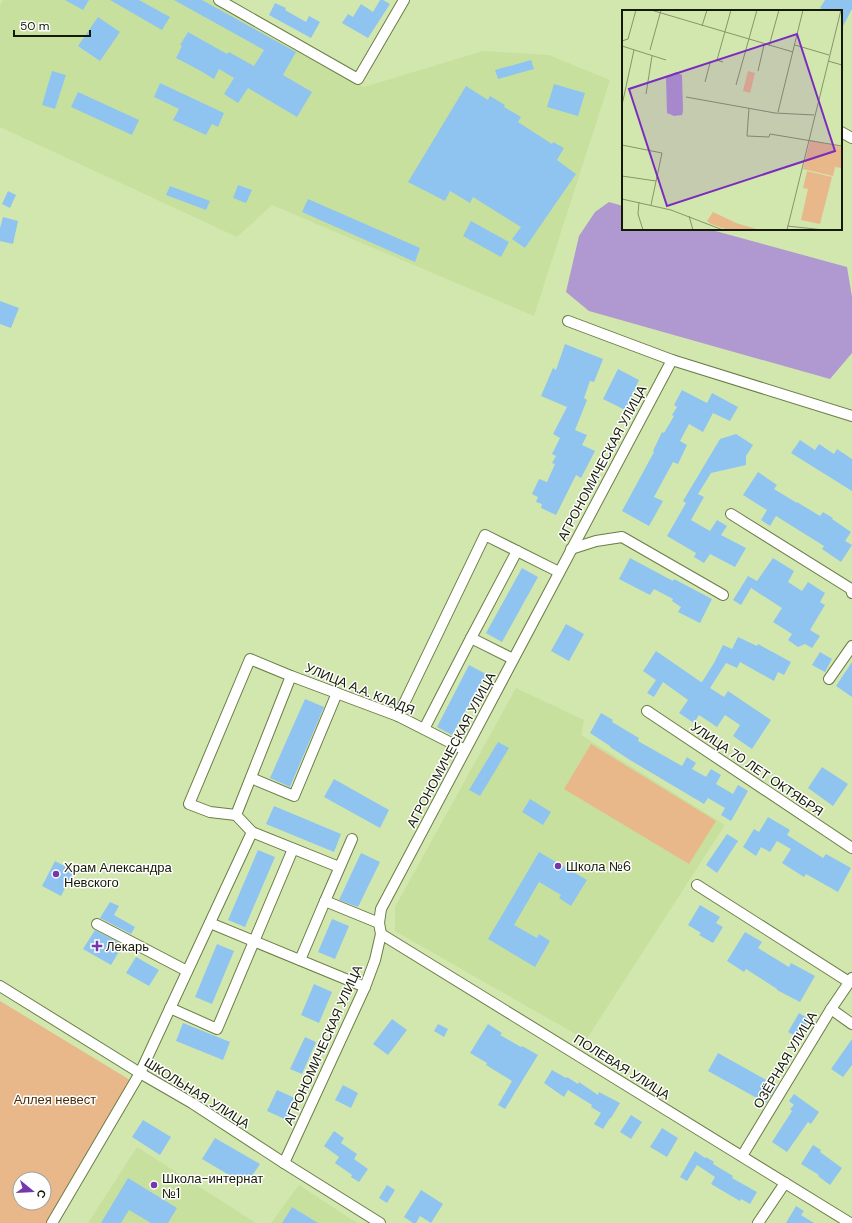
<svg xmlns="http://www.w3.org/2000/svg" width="852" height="1223" viewBox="0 0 852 1223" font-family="'DM Sans',sans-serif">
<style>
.built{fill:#c8e09e}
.green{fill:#e8b88b;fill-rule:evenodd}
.water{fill:#b098d1}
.building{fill:#8fc4f1}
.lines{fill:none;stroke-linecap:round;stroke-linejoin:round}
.minor-casing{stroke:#6b7d47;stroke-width:12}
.minor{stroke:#fff;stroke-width:10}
.poi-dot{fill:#7437ac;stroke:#fefefe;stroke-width:1.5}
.labels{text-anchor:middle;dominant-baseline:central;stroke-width:3;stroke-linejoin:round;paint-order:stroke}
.street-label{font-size:13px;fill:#141a05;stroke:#fefefe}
.poi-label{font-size:13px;fill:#141a05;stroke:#fefefe;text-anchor:start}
.park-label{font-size:13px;fill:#4e2d07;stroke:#fefefe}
.inset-road{fill:none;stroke:#86956a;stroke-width:1}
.view{fill:#7b2cbf;fill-opacity:0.15;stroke:#7b2cbf;stroke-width:2}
.inset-edge{fill:none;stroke:#141a05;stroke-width:2}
</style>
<rect width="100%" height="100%" fill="#d2e7ad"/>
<!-- built -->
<g class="built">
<path d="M3,0H210L364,87L483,51L549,55L610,80L534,316L272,205L237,237L0,127V5Z"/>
<path d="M516,688L584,720L581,735L725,825L586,1040L395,931V907Z"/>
<path d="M137,1147L256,1223H88Z"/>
<path d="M299,1185L357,1223H271Z"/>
</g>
<!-- green -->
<g class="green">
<path d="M591,744L716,821L689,864L564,789Z"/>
<path d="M0,1001L130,1080L46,1223H0ZM20,1179H44V1203H20Z"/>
</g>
<!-- water -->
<path class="water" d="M609,202L623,206V229H708L847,267L852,297V353L830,379L589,311L566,292L579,236L595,212Z"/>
<!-- building -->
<g class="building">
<path d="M65,0H89L83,10Z"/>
<path d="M110,0H139L170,17L162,30Z"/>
<path d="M174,0H202L296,52L283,75L312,92L297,117L248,88L238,103L224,94L234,78L219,69L214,79L199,70L176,58L182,46L180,45L188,32L227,54L229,52L254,66L264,50Z"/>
<path d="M380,0H383L390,4L368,38L342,23L348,14L353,17L361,4L373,12Z"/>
<path d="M825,0H852V9L841,30V11H826L820,8Z"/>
<path d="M275,3L286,8L285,10L306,22L309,16L320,22L311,38L269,15Z"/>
<path d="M98,17L120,32L100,61L78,46Z"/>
<path d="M531,60L534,69L498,79L495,70Z"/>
<path d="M52,71L66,75L55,109L42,105Z"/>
<path d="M160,83L224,113L218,127L212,124L206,135L173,120L179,109L154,97Z"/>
<path d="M554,84L585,93L578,116L547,107Z"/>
<path d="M466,86L488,100L490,96L505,105L504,107L521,117L518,122L552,144L553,142L564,148L557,160L576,174L525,248L512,239L521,227L473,197L470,203L450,191L445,201L408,182Z"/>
<path d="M78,92L139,120L132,135L71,107Z"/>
<path d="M238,185L252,190L246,203L233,198Z"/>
<path d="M170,186L210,201L206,210L166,195Z"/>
<path d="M8,191L16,195L10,208L2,204Z"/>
<path d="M308,199L420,248L415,262L302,212Z"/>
<path d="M3,217L18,221L13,244L0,241V228Z"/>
<path d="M471,221L509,242L501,257L463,236Z"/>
<path d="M0,301L19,308L11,328L0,324Z"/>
<path d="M565,344L603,359L594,382L590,381L584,398L587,400L575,430L587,435L582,445L595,451L581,478L576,475L556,515L541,508L542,504L536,502L538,497L532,494L539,479L547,482L555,464L552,463L556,456L552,454L560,438L553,434L567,407L541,396L553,368L556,370Z"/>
<path d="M618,369L639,380L625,410L603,399Z"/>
<path d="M682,390L707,403L712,393L738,407L730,421L713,413L703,432L689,424L680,441L687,445L678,464L673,462L654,497L663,501L649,526L622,511L654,452L653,451L662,432L664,433L674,416L672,415L677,407L674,405Z"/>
<path d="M736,434L753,445L746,456V465L711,473L698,494L704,497L691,520L710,531L717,520L727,526L721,535L746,548L735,567L710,554L704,563L694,557L696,553L667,536L686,503L683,501L720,439Z"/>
<path d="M800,440L815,450L819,444L834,454L837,449L852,459V491L791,453Z"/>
<path d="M758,472L777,485L774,489L797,503V502L820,516L823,512L833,518L832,519L851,532L845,541L852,545L841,562L822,549L824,546L776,516L770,526L761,520L767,510L743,495Z"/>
<path d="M630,558L673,581L674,579L712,599L700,623L678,612L681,607L672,601L673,599L654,589L650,595L619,579Z"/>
<path d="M773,558L794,571L788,582L802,591L808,582L825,593L820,602L825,605L810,630L820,636L812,648L805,644L798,647L788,640L792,634L773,622L782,608L751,588L741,605L733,600L748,576L757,581Z"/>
<path d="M522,568L538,577L502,642L486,633Z"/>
<path d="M566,624L584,634L569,661L551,651Z"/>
<path d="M738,637L757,646L758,644L791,662L784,675L778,672L774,681L740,662L737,668L726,663L710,688L724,697L728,691L771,720L752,749L733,736L740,725L725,715L717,727L699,715L694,723L679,713L688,700L663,682L654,697L647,693L656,680L643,671L656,651L701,682H702L714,663L723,645L732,649Z"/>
<path d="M820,652L832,659L825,672L812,665Z"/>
<path d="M852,662V697L836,686Z"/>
<path d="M469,665L486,674L452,735L437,727Z"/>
<path d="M305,699L324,707L290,787L270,778Z"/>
<path d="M601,713L613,720L612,722L639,738L638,741L682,766L687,757L696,763L692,769L706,777L711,769L721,775L716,784L733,794L738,785L748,791L731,821L721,815L725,808L708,798L704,804L630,760L610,747V746L590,733Z"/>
<path d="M498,742L509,748L480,796L469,790Z"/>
<path d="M822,767L848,784L833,806L808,788Z"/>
<path d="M334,779L389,810L380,828L324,797Z"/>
<path d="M530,799L551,812L543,825L522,812Z"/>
<path d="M274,806L341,834L334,852L266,824Z"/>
<path d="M768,817L790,830L787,835L823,858L826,854L851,868L838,892L806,874L804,877L782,863L791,849L777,841L770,852L761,847L756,856L743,847L754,829L759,832Z"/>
<path d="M727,834L738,841L717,873L706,865Z"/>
<path d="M258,850L275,857L245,927L228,920Z"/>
<path d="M539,852L587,880L571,906L559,898L561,895L539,882L514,925L537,938L539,934L550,941L535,967L488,939Z"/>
<path d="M361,853L380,862L358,907L339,900Z"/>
<path d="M55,861L74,871L61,896L42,886Z"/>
<path d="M110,902L119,906L114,915L135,927L131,934L100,918Z"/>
<path d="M700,905L720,917L716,923L723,927L713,943L699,935L701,933L688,925Z"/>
<path d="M332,919L349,926L335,959L318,952Z"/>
<path d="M95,930L123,945L111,965L83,949Z"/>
<path d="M745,932L762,942L758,948L789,967L791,963L815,976L800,1002L777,990V989L746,969L744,972L727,961Z"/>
<path d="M217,944L234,951L212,1004L195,997Z"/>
<path d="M136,957L159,970L149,986L126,973Z"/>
<path d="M314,984L332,992L319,1023L301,1015Z"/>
<path d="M799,1013L809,1019L799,1038L788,1032Z"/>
<path d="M392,1019L407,1030L388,1055L373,1044Z"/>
<path d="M183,1023L230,1042L223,1060L176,1041Z"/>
<path d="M438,1024L448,1029L444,1037L434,1031Z"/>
<path d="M488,1024L502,1033L500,1035L521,1047L522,1046L538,1055L505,1109L498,1105L512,1081L486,1065L487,1063L470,1053Z"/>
<path d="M305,1037L316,1042L302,1074L290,1069Z"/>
<path d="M852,1039V1065L843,1077L831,1069Z"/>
<path d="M718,1053L777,1086L766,1103L708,1071Z"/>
<path d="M552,1070L566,1078L567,1077L578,1084L579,1082L598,1095L599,1092L620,1103L611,1118H610L603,1129L594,1124L601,1113L591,1107L592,1105L568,1090L564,1097L544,1083Z"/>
<path d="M343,1085L358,1093L351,1108L335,1100Z"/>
<path d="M277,1090L297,1099L287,1120L267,1111Z"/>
<path d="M794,1094L819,1112L811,1124L808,1122L787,1152L772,1142L792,1111L790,1109L794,1105L789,1101Z"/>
<path d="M631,1115L642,1122L631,1139L620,1132Z"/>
<path d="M143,1120L171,1137L160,1155L132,1137Z"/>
<path d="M662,1128L678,1138L667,1157L650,1147Z"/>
<path d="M334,1131L344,1138L341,1143L357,1154L354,1159L368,1169L359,1182L351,1177L352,1175L335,1163L339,1157L324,1146Z"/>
<path d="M215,1138L260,1164L246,1185L202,1159Z"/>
<path d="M813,1145L821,1150L820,1152L842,1168L830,1185L818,1176L819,1175L801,1164Z"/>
<path d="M695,1151L705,1158L706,1157L714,1162L713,1164L733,1176L732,1178L757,1192L750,1204L741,1199L740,1201L711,1184L715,1177L697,1165L687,1181L680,1177Z"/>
<path d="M128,1178L177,1208L168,1223H151L129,1210L121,1223H101Z"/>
<path d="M387,1185L395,1190L387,1203L379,1198Z"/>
<path d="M421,1190L443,1204L431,1223L420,1216L416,1223H413L404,1217Z"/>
<path d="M796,1206L804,1211L801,1215L814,1223H786Z"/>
<path d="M292,1207L318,1223H282Z"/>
</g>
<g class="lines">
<defs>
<g id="minor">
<path d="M219,0L358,79L404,0"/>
<path d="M841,132L852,138"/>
<path d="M568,321L672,360L852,416"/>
<path d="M731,514L851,589L852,593"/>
<path d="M571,549L596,541L622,537L723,595"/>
<path d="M471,638L513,659"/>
<path d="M829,679L852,646"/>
<path d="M647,711L852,848"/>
<path d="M398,716L485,535L559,572"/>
<path d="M424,729L471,638L517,551"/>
<path d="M251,778L294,796L337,693"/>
<path d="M236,815L210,812L189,804L250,659L291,676"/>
<path d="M339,867L252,832L236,815L291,676L398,716L465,750"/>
<path d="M697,885L849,982"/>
<path d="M325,901L352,839"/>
<path d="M210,923L365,987"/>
<path d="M97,924L187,971"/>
<path d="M381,934L850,1223"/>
<path d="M300,960L325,901L379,923"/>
<path d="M0,986L140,1073L192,1103L284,1163L380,1223"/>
<path d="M170,1008L217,1029L293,849"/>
<path d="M831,1009L852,1024"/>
<path d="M742,1156L831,1009L852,978"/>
<path d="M284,1163L365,987L375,960L381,934L379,923L381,909L672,360"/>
<path d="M52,1223L140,1073L252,832"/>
<path d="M758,1223L785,1183"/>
</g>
</defs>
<!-- minor casing -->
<use href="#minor" class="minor-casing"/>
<!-- minor -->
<use href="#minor" class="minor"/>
</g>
<!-- markers -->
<g class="poi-dot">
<circle cx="558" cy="866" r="4"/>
<circle cx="56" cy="874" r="4"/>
<path d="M95 940h4v4h4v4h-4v4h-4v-4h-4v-4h4z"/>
<circle cx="154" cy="1185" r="4"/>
</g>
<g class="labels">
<!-- street labels -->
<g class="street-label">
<text transform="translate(602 463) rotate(-62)">АГРОНОМИЧЕСКАЯ УЛИЦА</text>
<text transform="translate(360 689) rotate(22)">УЛИЦА А.А. КЛАДЯ</text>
<text transform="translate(451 750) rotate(-62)">АГРОНОМИЧЕСКАЯ УЛИЦА</text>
<text transform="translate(757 769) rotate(34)">УЛИЦА 70 ЛЕТ ОКТЯБРЯ</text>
<text transform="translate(323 1045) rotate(-66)">АГРОНОМИЧЕСКАЯ УЛИЦА</text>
<text transform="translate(785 1060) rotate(-59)">ОЗЁРНАЯ УЛИЦА</text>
<text transform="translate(622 1067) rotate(32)">ПОЛЕВАЯ УЛИЦА</text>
<text transform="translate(197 1093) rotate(32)">ШКОЛЬНАЯ УЛИЦА</text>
</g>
<!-- poi labels -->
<g class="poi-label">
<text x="566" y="866">Школа №6</text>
<text x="64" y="867">Храм Александра<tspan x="64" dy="15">Невского</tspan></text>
<text x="106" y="946">Лекарь</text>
<text x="162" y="1178">Школа-интернат<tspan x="162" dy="15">№1</tspan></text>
</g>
<!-- park labels -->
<g class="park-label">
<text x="55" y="1099">Аллея невест</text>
</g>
</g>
<!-- overview -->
<g transform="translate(622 10)">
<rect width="220" height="220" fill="#d2e7ad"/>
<path d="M126,61L133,63L128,83L121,81ZM188,130L220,137V158L213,157L211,166L181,159ZM185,161L210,167L198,214L179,210L186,179L181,178ZM91,202L114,213L138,220H106L89,214L85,211Z" fill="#e8b88b"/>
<path d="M54,62L60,65L61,101L60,105L52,106L45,103L44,67Z" fill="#b098d1"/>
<path class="inset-road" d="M29,0L171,42M80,16L85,0M0,31L6,29L14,0M173,35L207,45M0,36L44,50M147,36L157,0M28,40L39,0M95,50L109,0M206,51L220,55M136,61L142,35M83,72L88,53L95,50L101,52M114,75L135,0M24,84L30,46M64,87L153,103L192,105M0,95L12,40M127,98L125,126L147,127L148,124L220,136M156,102L181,0M0,135L40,143L29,195M0,166L34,171M0,189L49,200L101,220M17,192L16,204L21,220M67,206L71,220M165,216L202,220M165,220L219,0"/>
<path class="view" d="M175,24L213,141L45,196L7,79Z"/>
<rect width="220" height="220" class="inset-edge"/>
</g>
<!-- north arrow -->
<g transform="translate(32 1191) rotate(108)"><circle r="19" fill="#fefefe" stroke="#a0a39a"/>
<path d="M0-3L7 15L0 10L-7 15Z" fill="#7437ac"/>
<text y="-6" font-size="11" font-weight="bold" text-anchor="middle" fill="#141a05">С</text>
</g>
<!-- scale -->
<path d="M14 30v6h76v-6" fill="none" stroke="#141a05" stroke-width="2"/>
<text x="20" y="30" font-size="12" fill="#141a05" stroke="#fefefe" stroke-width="3" paint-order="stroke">50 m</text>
</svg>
